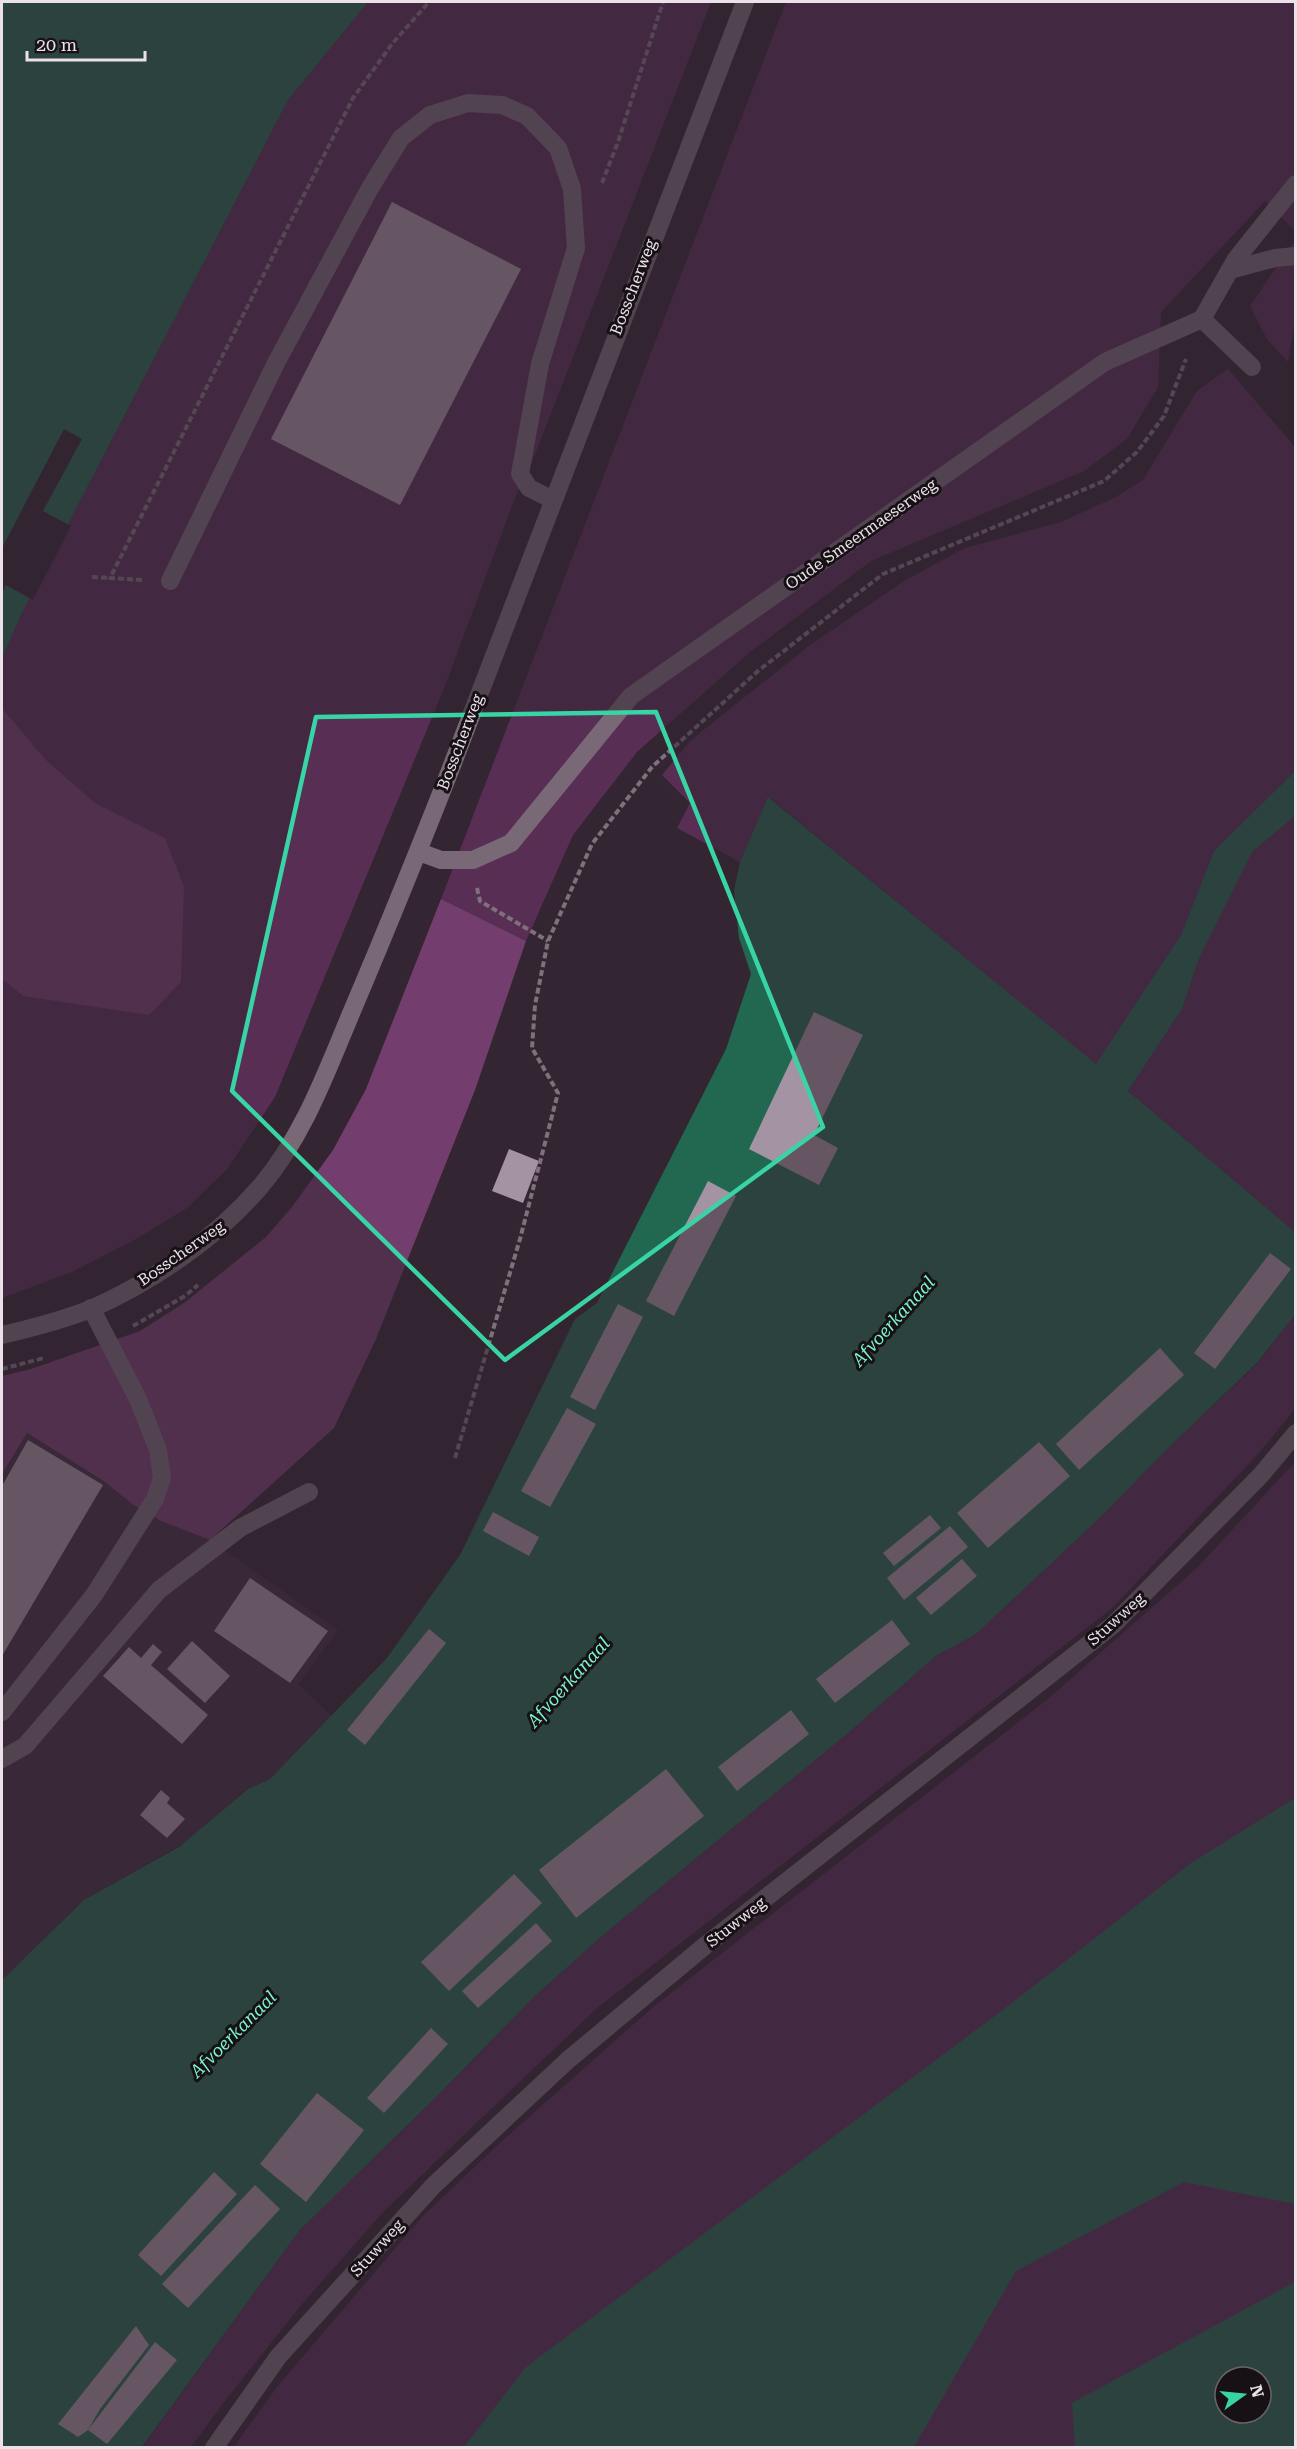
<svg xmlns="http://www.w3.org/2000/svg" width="1297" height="2449" viewBox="0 0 1297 2449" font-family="'Roboto Serif',serif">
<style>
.built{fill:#402e3e}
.green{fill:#582e54;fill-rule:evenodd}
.forest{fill:#733e6e}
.water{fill:#226750;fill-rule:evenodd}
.pier{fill:#332531}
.building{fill:#a493a2}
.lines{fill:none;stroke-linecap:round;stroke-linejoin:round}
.path{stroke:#7d717c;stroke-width:4;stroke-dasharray:6 3;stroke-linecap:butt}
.minor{stroke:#796977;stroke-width:18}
.marked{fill:none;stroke:#39d4a5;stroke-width:4.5;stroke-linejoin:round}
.labels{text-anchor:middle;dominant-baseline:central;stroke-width:6;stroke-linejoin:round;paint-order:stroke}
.street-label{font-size:16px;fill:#eae1e9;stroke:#171116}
.water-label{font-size:18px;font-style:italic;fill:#7af5c9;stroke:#171116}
</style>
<rect width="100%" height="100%" fill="#332531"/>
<!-- built -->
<path class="built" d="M26,1433L105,1482L132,1504L161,1521L210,1540L338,1630L298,1684L333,1717L270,1779L247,1789L186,1842L84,1900L2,1980V1474Z"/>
<!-- green -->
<g class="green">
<path d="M368,2H711L529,470L516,495L445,686L275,1097L228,1168L187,1208L136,1239L72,1272L2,1298V979L23,996L165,838L95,803L45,759L2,708V658L21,615L288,100Z"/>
<path d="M786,2H1295V231L1265,201L1161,312L1158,387L1127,439L1084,471L871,561L750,652L637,752L573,835L526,941L441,899Z"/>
<path d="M1295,240L1296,312L1288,362L1267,339L1250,306Z"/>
<path d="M1228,369L1295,447V771L1214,851L1181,935L1096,1065L769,797L740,862L677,828L690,803L662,775L691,740L809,646L904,581L965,548L1061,522L1116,497L1143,480L1197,391Z"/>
<path d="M1295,816V1232L1128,1091L1182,1009L1199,958L1252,852Z"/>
<path d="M1295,1315V1409L1258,1454L1111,1609L597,2008L383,2212L302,2304L223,2403L191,2447L142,2448L299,2231L434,2099L537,1994L609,1930L847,1734L936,1656L976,1634L1107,1511L1160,1456L1257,1364Z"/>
<path d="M1295,1462V2447L233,2448L277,2387L423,2216L502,2141L652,2008L1048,1699L1197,1568ZM1225,2377H1261V2413H1225Z"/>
</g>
<!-- forest -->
<g class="forest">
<path d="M2,708L45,759L95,803L165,838L184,887L181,982L149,1015L23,996L2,979Z"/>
<path d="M441,899L526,941L475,1090L376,1339L334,1428L210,1540L161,1521L132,1504L105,1482L27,1433L2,1474V1376L31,1369L140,1331L184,1303L266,1237L292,1207L333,1150L366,1089Z"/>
</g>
<!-- water -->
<g class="water">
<path d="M2,2H368L288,100L21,615L2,658Z"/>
<path d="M1295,771V816L1252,852L1199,958L1182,1009L1128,1091L1295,1232V1315L1257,1363L1160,1456L1107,1511L976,1634L936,1656L847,1734L609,1930L537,1994L434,2099L299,2231L142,2447L2,2448V1980L84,1900L179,1847L248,1789L270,1779L387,1658L460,1555L575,1319L597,1303L726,1049L751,974L739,938L734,890L740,862L768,797L1096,1064L1181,935L1214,851Z"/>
<path d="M1295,1798V2204L1184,2182L1016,2271L914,2447H464L526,2367L1004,2009L1191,1863Z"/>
<path d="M1295,2282V2447H1075L1072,2403ZM1225,2377H1261V2413H1225Z"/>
</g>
<!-- pier -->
<path class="pier" d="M64,429L82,439L43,511L71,526L33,600L6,585L2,593V548Z"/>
<!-- building -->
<g class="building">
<path d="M392,202L521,269L400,505L271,439Z"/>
<path d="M814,1012L863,1035L814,1135L838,1148L819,1185L749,1149Z"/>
<path d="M509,1149L539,1161L523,1203L492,1191Z"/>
<path d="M708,1181L736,1196L674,1316L646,1301Z"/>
<path d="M1270,1253L1291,1269L1215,1369L1194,1353Z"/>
<path d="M618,1304L643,1317L595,1410L570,1397Z"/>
<path d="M1160,1348L1184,1375L1079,1470L1056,1444Z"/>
<path d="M567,1408L596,1424L550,1507L521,1491Z"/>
<path d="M28,1440L103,1485L2,1656V1486Z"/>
<path d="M1039,1442L1070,1476L988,1548L957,1513Z"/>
<path d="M493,1512L539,1537L529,1556L483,1531Z"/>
<path d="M930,1515L941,1528L894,1566L883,1553Z"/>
<path d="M950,1526L968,1547L904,1600L887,1578Z"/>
<path d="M962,1559L977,1576L931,1615L916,1598Z"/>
<path d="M250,1578L328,1631L290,1683L214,1631Z"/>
<path d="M892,1620L910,1644L835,1703L816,1679Z"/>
<path d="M429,1629L446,1643L365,1745L347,1730Z"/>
<path d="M192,1641L230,1676L205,1703L167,1669Z"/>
<path d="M153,1644L162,1652L151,1665L208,1715L182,1744L103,1676L129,1647L141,1658Z"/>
<path d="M791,1710L809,1734L737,1791L718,1767Z"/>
<path d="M666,1769L704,1816L576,1918L539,1870Z"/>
<path d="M161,1790L170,1798L167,1803L185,1819L167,1838L140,1815Z"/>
<path d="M514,1874L542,1903L449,1991L421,1962Z"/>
<path d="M536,1923L552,1941L478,2008L462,1991Z"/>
<path d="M431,2028L448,2044L384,2113L367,2098Z"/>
<path d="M317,2093L364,2130L306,2202L260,2164Z"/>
<path d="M214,2172L237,2194L161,2276L138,2255Z"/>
<path d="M255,2185L280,2209L188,2308L162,2284Z"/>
<path d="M136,2326L149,2345L100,2409L88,2430L78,2437L58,2424Z"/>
<path d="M155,2342L177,2360L107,2444L88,2430Z"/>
</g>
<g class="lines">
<!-- path -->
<g class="path">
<path d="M602,183L618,142L663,2"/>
<path d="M92,577L110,578"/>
<path d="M142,580L110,578L353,98L392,44L429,2"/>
<path d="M477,888L480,901L548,941"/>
<path d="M133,1326L185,1296L198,1285"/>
<path d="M2,1369L44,1358"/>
<path d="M455,1458L520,1239L558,1093L532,1048L535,1005L548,941L592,844L652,767L758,671L883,574L1104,481L1137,452L1164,416L1186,359"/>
</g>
<!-- minor -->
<g class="minor">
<path d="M1230,270L1275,258L1296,256"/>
<path d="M1202,319L1252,367"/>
<path d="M170,581L276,363L370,188L401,138L430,115L468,103L502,105L527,116L558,148L572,189L576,248L540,364L520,474L529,488L551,499"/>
<path d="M419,852L441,860H473L511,843L631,696L1105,362L1202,319L1236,259L1296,184"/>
<path d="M2,1335C32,1328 64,1320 93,1308C155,1280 215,1239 260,1187C305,1135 328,1067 355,1004C388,926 420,847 451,768C548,512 645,256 745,2"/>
<path d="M2,1712L94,1595L155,1499L162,1478L158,1450L138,1399L91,1308"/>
<path d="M2,1759L25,1746L159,1590L240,1528L309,1492"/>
<path d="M214,2448L278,2357L433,2186L568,2060L707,1944L1113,1625L1261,1475L1296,1433"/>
</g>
</g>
<!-- marked area -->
<path d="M0 0H1297V2449H0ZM656,712L823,1127L505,1360L232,1091L316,717Z" fill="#332531" fill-opacity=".55" fill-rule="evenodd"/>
<path class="marked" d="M656,712L823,1127L505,1360L232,1091L316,717Z"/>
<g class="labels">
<!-- street labels -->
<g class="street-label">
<text transform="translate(633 287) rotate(-69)">Bosscherweg</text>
<text transform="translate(861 534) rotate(-35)">Oude Smeermaeserweg</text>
<text transform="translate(460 742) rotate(-69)">Bosscherweg</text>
<text transform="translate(181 1253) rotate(-35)">Bosscherweg</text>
<text transform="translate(1116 1619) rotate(-42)">Stuwweg</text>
<text transform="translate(736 1922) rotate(-38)">Stuwweg</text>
<text transform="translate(377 2248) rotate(-48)">Stuwweg</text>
</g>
<!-- water labels -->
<g class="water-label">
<text transform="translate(893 1321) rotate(-48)">Afvoerkanaal</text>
<text transform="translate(568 1682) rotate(-48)">Afvoerkanaal</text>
<text transform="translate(233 2034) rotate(-45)">Afvoerkanaal</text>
</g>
</g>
<!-- border -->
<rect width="1297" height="2449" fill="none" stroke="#eae1e9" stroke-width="6"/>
<!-- north arrow -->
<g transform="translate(1243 2395) rotate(75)"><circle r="28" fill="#171116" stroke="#6b646a" stroke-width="1.5"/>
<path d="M0-4.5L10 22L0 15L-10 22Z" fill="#39d4a5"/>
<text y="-9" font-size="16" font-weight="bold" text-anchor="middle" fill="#eae1e9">N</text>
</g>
<!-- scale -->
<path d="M27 51v9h118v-9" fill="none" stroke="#eae1e9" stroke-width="3"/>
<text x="36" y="51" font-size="18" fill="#eae1e9" stroke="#171116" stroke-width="4.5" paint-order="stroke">20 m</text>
</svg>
